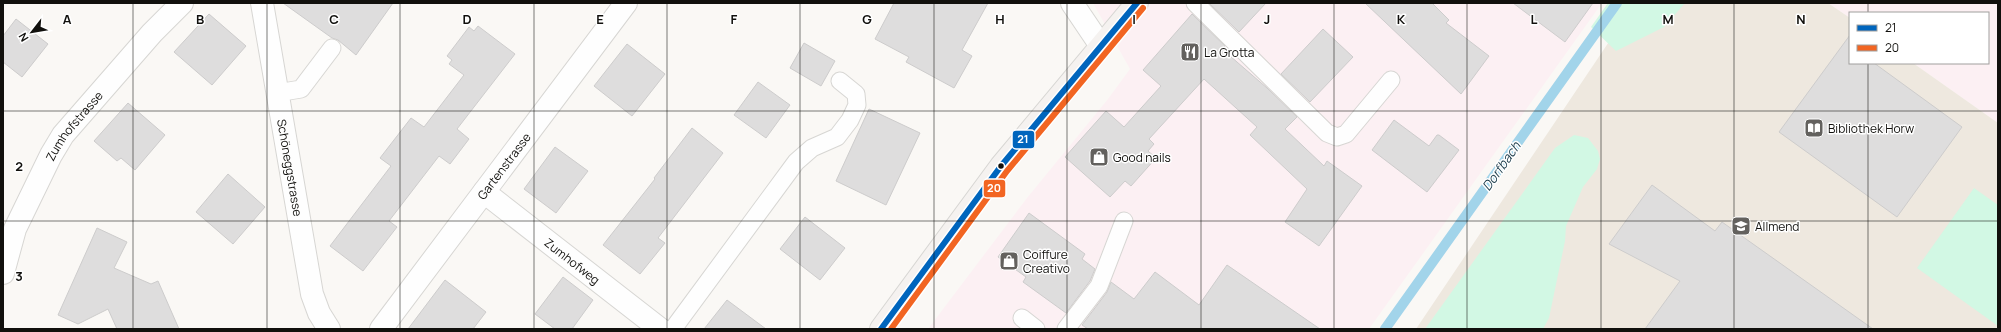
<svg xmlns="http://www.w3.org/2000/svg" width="2001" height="332" viewBox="0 0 2001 332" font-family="Manrope,sans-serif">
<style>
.commercial{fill:#fcf0f3}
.built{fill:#eee8df}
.green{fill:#d2f8e4}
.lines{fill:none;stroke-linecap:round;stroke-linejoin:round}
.stream{stroke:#a2d4ea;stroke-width:10}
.building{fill:#dedddd;stroke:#cdcccc}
.lane-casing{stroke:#d7d6d3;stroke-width:19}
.street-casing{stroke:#d7d6d3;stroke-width:24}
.secondary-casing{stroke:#d7d6d3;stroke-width:24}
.lane{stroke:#fefefe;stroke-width:17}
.street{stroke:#fefefe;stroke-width:22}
.secondary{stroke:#f5f2f0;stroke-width:22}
.bus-1-casing{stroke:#fff;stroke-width:9}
.bus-2-casing{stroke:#fff;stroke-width:9}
.bus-1{stroke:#0065bd;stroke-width:6}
.bus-2{stroke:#f26522;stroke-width:6}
.grid{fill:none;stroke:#11100d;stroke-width:1;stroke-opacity:0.55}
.bus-dot{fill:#11100d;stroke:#fff;stroke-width:1.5}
.labels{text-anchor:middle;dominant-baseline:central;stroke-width:3;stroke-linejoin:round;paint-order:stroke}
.poi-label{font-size:12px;fill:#11100d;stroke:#fff;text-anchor:start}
.street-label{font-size:12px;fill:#11100d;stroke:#fff}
.water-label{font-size:13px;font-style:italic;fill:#193a49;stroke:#fff}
.grid-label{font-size:13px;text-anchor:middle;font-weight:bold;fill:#11100d;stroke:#fff;stroke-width:3;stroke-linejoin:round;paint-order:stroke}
.line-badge{stroke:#fff;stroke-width:1.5}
.badge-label{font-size:11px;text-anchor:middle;font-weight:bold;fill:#fff}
</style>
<rect width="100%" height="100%" fill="#faf8f5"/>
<!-- commercial -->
<g class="commercial">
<path d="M1093,3H1602L1369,329H928L1027,198L1108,99L1130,69Z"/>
<path d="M1828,3H1998V123L1913,63H1988V13H1850V18Z"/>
</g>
<!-- built -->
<path class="built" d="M1635,3H1828L1850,18V63H1913L1998,123V329H1416Z"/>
<!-- green -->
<g class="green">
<path d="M1608,3H1685L1664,27L1616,51L1591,27Z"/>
<path d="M1574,135L1588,138L1598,151L1600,159L1597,169L1583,187L1566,226L1565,241L1549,318L1543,329H1425L1555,148Z"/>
<path d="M1974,188L1998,205V326L1917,268Z"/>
</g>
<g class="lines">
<!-- stream -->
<path class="stream" d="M1385,329L1617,3"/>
</g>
<!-- building -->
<g class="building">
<path d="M283,3H393L356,55L338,40L332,38Z"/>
<path d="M894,3H988L962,50L972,56L954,88L906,62L909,57L875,39Z"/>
<path d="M1209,3H1266L1239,32Z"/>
<path d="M1365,3H1432L1449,20L1446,23L1489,56L1461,94Z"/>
<path d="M1513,3H1593L1565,42Z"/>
<path d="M209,14L246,46L212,85L174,52Z"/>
<path d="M1192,14L1225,46L1222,49L1267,88L1297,117L1285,129L1324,166L1327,161L1362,186L1319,246L1285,222L1307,189L1250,135L1257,127L1204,79L1149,139L1154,144L1148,151L1156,158L1131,186L1125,181L1110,197L1065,157L1106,111L1124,127L1161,86L1143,70Z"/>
<path d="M16,19L48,44L22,77L3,62V36Z"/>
<path d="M478,26L515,54L457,129L469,139L450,164L439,156L389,221L397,227L363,271L330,246L391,166L380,158L411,118L424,127L464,75L449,64L452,60L447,56L469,27L474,31Z"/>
<path d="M1323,29L1353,57L1310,102L1281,74Z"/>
<path d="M1850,35V63H1874L1962,127L1897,217L1779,132Z"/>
<path d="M804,43L835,61L821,86L790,68Z"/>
<path d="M627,44L665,74L632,116L594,86Z"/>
<path d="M758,82L790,105L766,138L734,115Z"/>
<path d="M128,103L165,135L135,170L121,158L117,161L94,141Z"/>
<path d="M869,109L920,133L886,205L836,181Z"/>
<path d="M1394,120L1429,146L1437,135H1439L1459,150L1427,192L1372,150Z"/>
<path d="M692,128L723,153L658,238L665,243L640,274L603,245L655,179L654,178Z"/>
<path d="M555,147L588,171L556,213L524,189Z"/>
<path d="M228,174L265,207L233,244L196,212Z"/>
<path d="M1652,185L1715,231L1722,222L1873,329H1645L1680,281L1609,244Z"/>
<path d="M1029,213L1085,254L1082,259L1095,269L1090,281L1066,313L1023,282L1026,277L998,257Z"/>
<path d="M805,217L845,248L820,280L780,249Z"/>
<path d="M97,228L127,242L114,268L151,284L158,281L179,329H117L108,309L78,324L58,315Z"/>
<path d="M1227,265L1320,329H1088L1082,325L1107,292L1111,282L1134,299L1155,272L1199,305Z"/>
<path d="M563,277L593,300L572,329H555L535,314Z"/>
<path d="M445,280L486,312L473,329H408Z"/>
<path d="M727,300L766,329H704Z"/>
</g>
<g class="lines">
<defs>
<g id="lane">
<path d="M1195,3L1327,133L1337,137L1346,134L1391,80"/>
<path d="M277,93L301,89L332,48"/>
<path d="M1022,318L1036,329"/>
<path d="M673,329L796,162L812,148L837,137L850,120L857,105L856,94L840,81"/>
<path d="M1066,329L1099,286L1124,221"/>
</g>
<g id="street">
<path id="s1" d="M262,3L312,294L319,313L329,329"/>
<path d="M1072,3L1101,46"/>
<path id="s2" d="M484,192L660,329"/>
<path id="s3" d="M3,273L15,229L51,155L63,135L152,33L182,3"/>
<path id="s4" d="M381,329L626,3"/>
</g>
<path id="secondary" d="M881,329L1001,166L1137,3"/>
</defs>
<!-- lane casing -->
<use href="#lane" class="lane-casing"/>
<!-- street casing -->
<use href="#street" class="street-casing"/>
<!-- secondary casing -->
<use href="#secondary" class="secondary-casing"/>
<!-- lane -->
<use href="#lane" class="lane"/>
<!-- street -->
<use href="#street" class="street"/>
<!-- secondary -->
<use href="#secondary" class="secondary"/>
<defs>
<path id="bus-1" d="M881,329L1001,166L1137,3"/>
<path id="bus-2" d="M891,329L1007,171L1143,8"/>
</defs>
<!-- bus-1 casing -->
<use href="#bus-1" class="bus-1-casing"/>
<!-- bus-2 casing -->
<use href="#bus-2" class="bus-2-casing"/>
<!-- bus-1 -->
<use href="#bus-1" class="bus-1"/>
<!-- bus-2 -->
<use href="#bus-2" class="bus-2"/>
</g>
<!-- grid -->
<path class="grid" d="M133,3V329M267,3V329M400,3V329M534,3V329M667,3V329M800,3V329M934,3V329M1067,3V329M1201,3V329M1334,3V329M1467,3V329M1601,3V329M1734,3V329M1868,3V13M1868,63V329M3,111H1998M3,221H1998"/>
<!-- icons -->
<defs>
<symbol id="restaurant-square" viewBox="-11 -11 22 22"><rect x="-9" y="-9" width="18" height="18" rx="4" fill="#63615e" stroke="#fff"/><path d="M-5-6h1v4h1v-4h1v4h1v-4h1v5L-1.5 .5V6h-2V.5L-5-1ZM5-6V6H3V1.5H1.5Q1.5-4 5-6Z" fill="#fff"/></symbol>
<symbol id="library-square" viewBox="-11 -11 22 22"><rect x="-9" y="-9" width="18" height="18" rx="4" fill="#63615e" stroke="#fff"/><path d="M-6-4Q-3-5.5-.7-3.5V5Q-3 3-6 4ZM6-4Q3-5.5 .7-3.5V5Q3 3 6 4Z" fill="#fff"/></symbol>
<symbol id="shop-square" viewBox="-11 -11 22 22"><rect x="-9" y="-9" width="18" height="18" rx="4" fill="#63615e" stroke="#fff"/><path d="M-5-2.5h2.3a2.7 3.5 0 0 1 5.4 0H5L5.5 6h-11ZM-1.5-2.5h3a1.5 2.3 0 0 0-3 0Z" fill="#fff"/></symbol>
<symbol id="school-square" viewBox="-11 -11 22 22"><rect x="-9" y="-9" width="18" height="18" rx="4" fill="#63615e" stroke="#fff"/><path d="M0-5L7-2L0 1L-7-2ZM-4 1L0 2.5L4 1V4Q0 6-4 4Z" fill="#fff"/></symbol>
</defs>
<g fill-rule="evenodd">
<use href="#restaurant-square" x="1179" y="41" width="22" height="22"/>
<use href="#library-square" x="1803" y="117" width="22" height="22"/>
<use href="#shop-square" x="1088" y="146" width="22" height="22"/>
<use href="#school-square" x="1730" y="215" width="22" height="22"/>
<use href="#shop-square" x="998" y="250" width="22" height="22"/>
</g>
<!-- markers -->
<circle class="bus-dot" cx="1001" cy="166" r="3.5"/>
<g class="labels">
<!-- poi labels -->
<g class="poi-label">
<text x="1204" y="52">La Grotta</text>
<text x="1828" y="128">Bibliothek Horw</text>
<text x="1113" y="157">Good nails</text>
<text x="1755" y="226">Allmend</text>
<text x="1023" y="254">Coiffure<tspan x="1023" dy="14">Creativo</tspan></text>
</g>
<!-- street labels -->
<g class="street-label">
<text stroke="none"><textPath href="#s3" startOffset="165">Zumhofstrasse</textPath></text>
<text stroke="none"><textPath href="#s4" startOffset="204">Gartenstrasse</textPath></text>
<text stroke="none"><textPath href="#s1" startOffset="167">Schöneggstrasse</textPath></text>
<text stroke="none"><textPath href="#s2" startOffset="112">Zumhofweg</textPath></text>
</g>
<!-- water labels -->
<g class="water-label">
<text transform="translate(1501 166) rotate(-55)">Dorfbach</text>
</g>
</g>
<g class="grid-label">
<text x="67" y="24">A</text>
<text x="200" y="24">B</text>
<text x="334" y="24">C</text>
<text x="467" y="24">D</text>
<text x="600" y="24">E</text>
<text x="734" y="24">F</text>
<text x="867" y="24">G</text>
<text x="1000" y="24">H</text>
<text x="1134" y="24">I</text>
<text x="1267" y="24">J</text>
<text x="1401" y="24">K</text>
<text x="1534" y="24">L</text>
<text x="1668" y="24">M</text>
<text x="1801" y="24">N</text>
<text x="19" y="171">2</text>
<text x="19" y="281">3</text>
</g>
<g class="line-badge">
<rect x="1012" y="130" width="23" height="19" rx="4" fill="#0065bd"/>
<rect x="983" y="179" width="23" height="19" rx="4" fill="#f26522"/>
</g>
<g class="badge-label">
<text x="1023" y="143">21</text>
<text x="994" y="192">20</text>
</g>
<!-- border -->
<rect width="2001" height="332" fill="none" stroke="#11100d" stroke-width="8"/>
<!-- legend -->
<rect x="1849" y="12" width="140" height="52" fill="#ffffff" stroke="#a09f9e"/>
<rect x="1857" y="25" width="20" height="6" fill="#0065bd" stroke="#a09f9e"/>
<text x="1885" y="32" font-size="12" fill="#11100d">21</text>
<rect x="1857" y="45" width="20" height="6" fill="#f26522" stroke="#a09f9e"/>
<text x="1885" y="52" font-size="12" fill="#11100d">20</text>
<!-- north arrow -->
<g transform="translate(32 32) rotate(239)" stroke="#ffffff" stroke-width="3" paint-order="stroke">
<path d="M0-3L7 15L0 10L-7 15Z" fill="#11100d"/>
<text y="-6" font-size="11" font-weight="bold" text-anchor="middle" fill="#11100d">N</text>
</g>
</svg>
